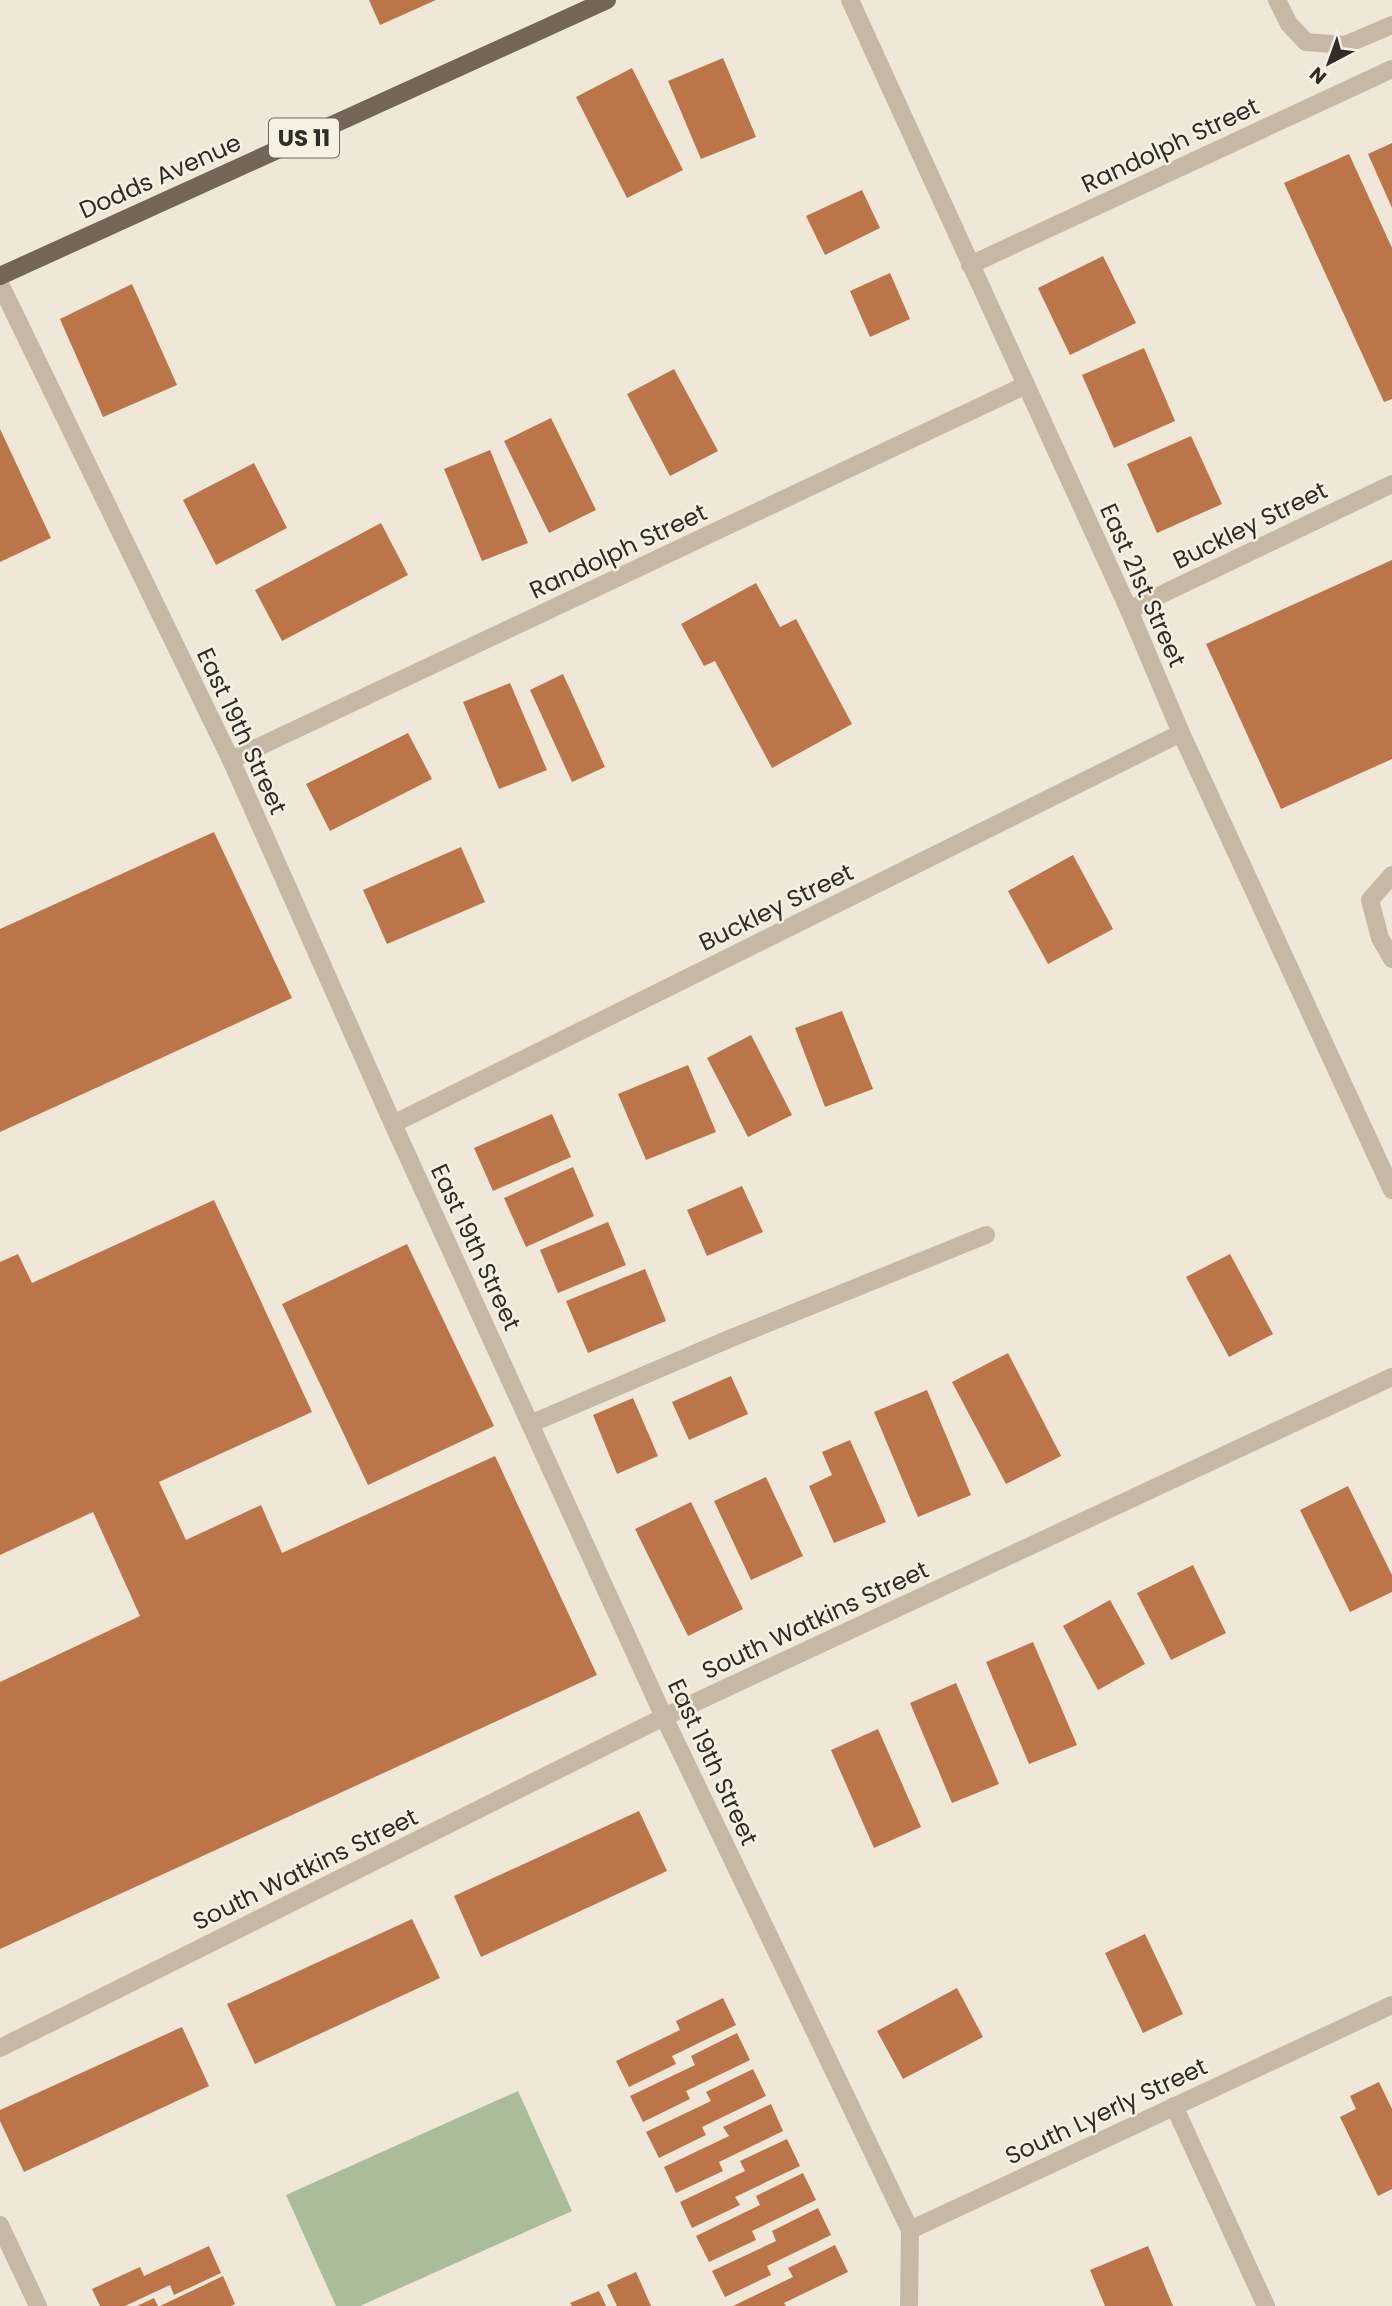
<svg xmlns="http://www.w3.org/2000/svg" width="1392" height="2306" viewBox="0 0 1392 2306" font-family="Poppins,sans-serif">
<style>
.green{fill:#abbc9a}
.building{fill:#bc7548}
.lines{fill:none;stroke-linecap:round;stroke-linejoin:round}
.minor{stroke:#c5b9a5;stroke-width:18}
.major{stroke:#736558;stroke-width:18}
.labels{text-anchor:middle;dominant-baseline:central;stroke-width:5;stroke-linejoin:round;paint-order:stroke}
.shield{fill:#f7f1e4;stroke:#6d665f;stroke-width:2}
.shield-label{font-size:23px;font-weight:bold;fill:#322b26}
.street-label{font-size:24px;fill:#322b26;stroke:#f7f1e4}
</style>
<rect width="100%" height="100%" fill="#efe7d8"/>
<!-- green -->
<path class="green" d="M518,2091L572,2211L360,2306H336L286,2195Z"/>
<!-- building -->
<g class="building">
<path d="M369,0H436L380,25Z"/>
<path d="M723,58L756,137L701,159L668,81Z"/>
<path d="M632,68L683,170L627,198L576,97Z"/>
<path d="M1392,143V208L1368,154Z"/>
<path d="M1349,154L1392,248V399L1384,402L1284,183Z"/>
<path d="M862,190L880,228L825,255L806,216Z"/>
<path d="M1103,256L1136,323L1070,355L1038,288Z"/>
<path d="M890,273L910,319L870,337L850,291Z"/>
<path d="M132,284L177,385L103,417L60,319Z"/>
<path d="M1144,348L1175,421L1114,448L1082,375Z"/>
<path d="M674,369L718,451L670,476L627,394Z"/>
<path d="M551,418L596,510L549,533L504,441Z"/>
<path d="M0,429L51,538L0,562Z"/>
<path d="M1191,436L1222,504L1157,533L1127,464Z"/>
<path d="M490,450L528,543L482,561L444,469Z"/>
<path d="M254,463L287,528L216,565L183,500Z"/>
<path d="M381,523L408,575L282,641L255,590Z"/>
<path d="M1392,560V759L1281,809L1206,644Z"/>
<path d="M756,583L780,627L796,619L852,724L772,768L715,661L704,666L681,624Z"/>
<path d="M563,674L605,767L572,782L530,690Z"/>
<path d="M510,683L547,770L499,789L463,702Z"/>
<path d="M408,733L432,779L330,831L306,784Z"/>
<path d="M214,832L292,998L0,1132V929Z"/>
<path d="M461,847L485,902L387,944L363,890Z"/>
<path d="M1073,855L1113,929L1048,964L1008,891Z"/>
<path d="M842,1011L873,1089L825,1107L795,1028Z"/>
<path d="M751,1035L792,1115L748,1137L707,1058Z"/>
<path d="M688,1065L716,1132L646,1160L618,1094Z"/>
<path d="M552,1114L571,1157L493,1191L474,1148Z"/>
<path d="M573,1167L594,1216L526,1247L504,1198Z"/>
<path d="M742,1186L763,1232L707,1256L687,1210Z"/>
<path d="M214,1200L312,1412L159,1482L186,1540L261,1505L282,1553L495,1456L597,1675L0,1949V1682L140,1616L93,1512L0,1555V1262L18,1254L32,1283Z"/>
<path d="M608,1222L626,1265L558,1293L540,1250Z"/>
<path d="M407,1244L494,1426L368,1485L282,1304Z"/>
<path d="M1230,1254L1273,1334L1229,1357L1186,1277Z"/>
<path d="M645,1269L666,1321L588,1353L566,1301Z"/>
<path d="M1008,1353L1061,1456L1006,1484L952,1382Z"/>
<path d="M731,1376L748,1414L689,1440L672,1402Z"/>
<path d="M927,1390L971,1495L918,1517L874,1412Z"/>
<path d="M633,1398L658,1456L617,1474L593,1415Z"/>
<path d="M850,1440L886,1522L834,1543L809,1486L832,1475L822,1452Z"/>
<path d="M766,1477L803,1556L751,1580L714,1501Z"/>
<path d="M1348,1486L1392,1575V1592L1350,1612L1300,1510Z"/>
<path d="M691,1502L743,1609L688,1636L635,1529Z"/>
<path d="M1193,1565L1226,1633L1171,1660L1137,1593Z"/>
<path d="M1110,1600L1145,1664L1098,1690L1063,1626Z"/>
<path d="M1033,1642L1077,1745L1029,1764L986,1662Z"/>
<path d="M956,1683L999,1784L952,1803L910,1703Z"/>
<path d="M878,1729L921,1827L874,1848L831,1750Z"/>
<path d="M639,1811L667,1871L481,1957L454,1896Z"/>
<path d="M412,1919L440,1978L255,2064L227,2004Z"/>
<path d="M1145,1934L1183,2014L1143,2033L1105,1953Z"/>
<path d="M957,1988L983,2037L903,2079L877,2031Z"/>
<path d="M723,1998L736,2025L672,2056L676,2064L629,2087L616,2061L680,2030L676,2021Z"/>
<path d="M182,2027L209,2086L24,2172L0,2121V2110Z"/>
<path d="M737,2033L750,2060L686,2091L690,2099L643,2122L630,2096L695,2065L691,2056Z"/>
<path d="M753,2069L766,2096L702,2127L706,2135L659,2158L646,2132L711,2101L706,2092Z"/>
<path d="M1379,2082L1392,2109V2189L1378,2196L1340,2117L1356,2109L1350,2096Z"/>
<path d="M771,2104L783,2131L719,2162L723,2171L676,2193L664,2167L729,2136L723,2127Z"/>
<path d="M787,2139L800,2166L735,2197L740,2205L692,2228L680,2202L745,2171L740,2161Z"/>
<path d="M803,2173L816,2200L752,2231L756,2240L709,2262L696,2236L760,2205L756,2196Z"/>
<path d="M818,2208L831,2235L767,2266L771,2275L725,2297L712,2271L776,2241L772,2231Z"/>
<path d="M835,2245L848,2272L784,2303L786,2306H733L793,2277L788,2268Z"/>
<path d="M209,2246L221,2273L174,2295L170,2285L125,2306H100L92,2289L140,2267L144,2276Z"/>
<path d="M1148,2246L1173,2306H1105L1090,2270Z"/>
<path d="M636,2272L651,2306H617L607,2285Z"/>
<path d="M223,2276L235,2304L231,2306H160Z"/>
<path d="M599,2291L606,2306H572L570,2303Z"/>
<path d="M154,2298L158,2306H137Z"/>
</g>
<g class="lines">
<!-- minor -->
<g class="minor">
<path d="M850,0L1129,610L1181,733L1392,1190"/>
<path d="M1277,0L1289,24L1306,42L1345,45L1392,25"/>
<path d="M970,265L1392,69"/>
<path d="M0,284L231,760L393,1124L664,1717L910,2230"/>
<path d="M1129,610L1392,484"/>
<path d="M231,760L1026,385"/>
<path d="M1392,875L1370,900L1380,938L1392,959"/>
<path d="M393,1124L1181,733"/>
<path d="M530,1424L729,1339L986,1235"/>
<path d="M0,2048L664,1717L1392,1377"/>
<path d="M1174,2106L1266,2306"/>
<path d="M0,2225L38,2306"/>
<path d="M909,2306L910,2230L1392,2005"/>
</g>
<!-- major -->
<path class="major" d="M0,276L607,0"/>
</g>
<g class="labels">
<!-- shield labels -->
<rect class="shield" x="269" y="118.5" width="70" height="39" rx="5"/>
<g class="shield-label">
<text x="304" y="138">US 11</text>
</g>
<!-- street labels -->
<g class="street-label">
<text transform="translate(1170 145) rotate(-25)">Randolph Street</text>
<text transform="translate(160 176) rotate(-24)">Dodds Avenue</text>
<text transform="translate(1250 525) rotate(-26)">Buckley Street</text>
<text transform="translate(618 551) rotate(-25)">Randolph Street</text>
<text transform="translate(1143 585) rotate(66)">East 21st Street</text>
<text transform="translate(242 731) rotate(65)">East 19th Street</text>
<text transform="translate(776 907) rotate(-26)">Buckley Street</text>
<text transform="translate(476 1247) rotate(65)">East 19th Street</text>
<text transform="translate(815 1620) rotate(-25)">South Watkins Street</text>
<text transform="translate(713 1762) rotate(65)">East 19th Street</text>
<text transform="translate(305 1869) rotate(-26)">South Watkins Street</text>
<text transform="translate(1106 2111) rotate(-25)">South Lyerly Street</text>
</g>
</g>
<!-- north arrow -->
<g transform="translate(1329 63) rotate(221)" stroke="#f7f1e4" stroke-width="5" paint-order="stroke">
<path d="M0-5L12 26L0 18L-12 26Z" fill="#322b26"/>
<text y="-10" font-size="19" font-weight="bold" text-anchor="middle" fill="#322b26">N</text>
</g>
</svg>
